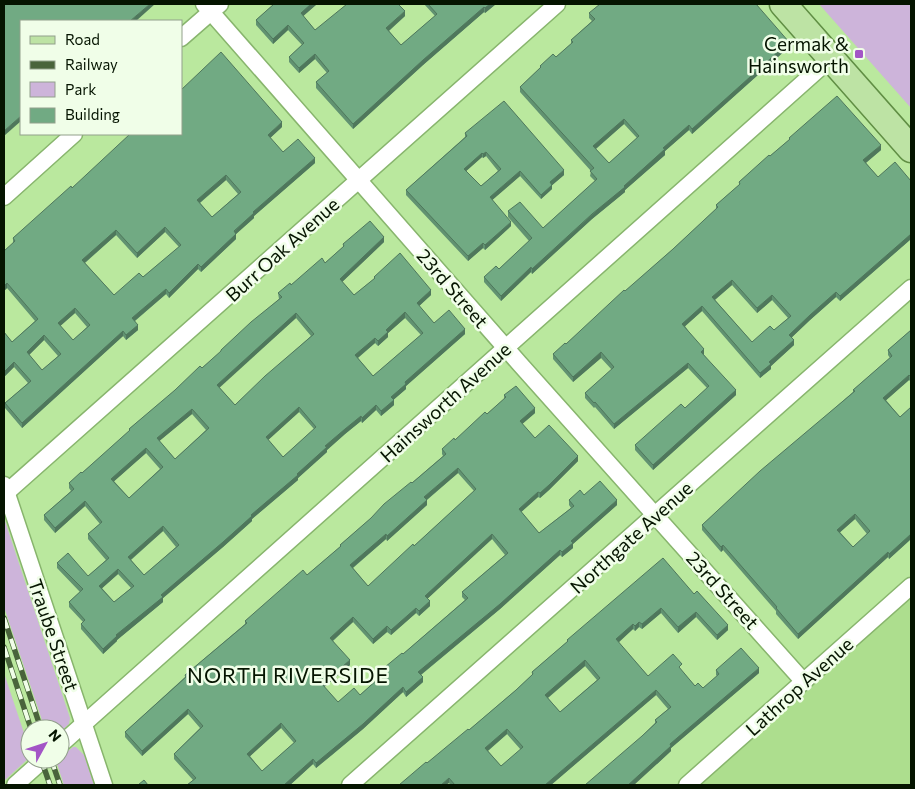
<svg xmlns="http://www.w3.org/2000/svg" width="915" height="789" viewBox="0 0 915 789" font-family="Commissioner,sans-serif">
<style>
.built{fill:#adde8e}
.green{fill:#cdb4da}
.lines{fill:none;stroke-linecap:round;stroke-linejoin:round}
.minor-casing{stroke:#88b56d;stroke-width:19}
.primary-casing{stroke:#608e44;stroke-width:29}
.minor{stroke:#fff;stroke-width:16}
.primary{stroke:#bde3a4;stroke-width:26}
.rail-casing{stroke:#49643b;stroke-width:5.5}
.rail{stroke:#f0fee8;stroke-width:4;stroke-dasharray:11;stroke-linecap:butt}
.wall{fill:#619271;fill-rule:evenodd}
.shaded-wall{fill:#4f775c}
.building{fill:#71aa83;stroke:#4f775c;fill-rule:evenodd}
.poi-dot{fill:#a355c6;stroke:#f0fee8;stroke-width:2}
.labels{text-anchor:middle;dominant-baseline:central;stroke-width:5;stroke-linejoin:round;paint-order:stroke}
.poi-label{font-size:19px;fill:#051400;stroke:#f0fee8;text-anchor:end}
.street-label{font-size:19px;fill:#051400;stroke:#f0fee8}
.quarter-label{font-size:21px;letter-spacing:1px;fill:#051400;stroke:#f0fee8}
</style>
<rect width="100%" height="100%" fill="#bae89e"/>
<!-- built -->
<path class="built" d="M911,593V785H693Z"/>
<!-- green -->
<g class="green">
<path d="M819,4H911V108Z"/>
<path d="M4,518L70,718L69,724L60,732V729H45L4,607Z"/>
<path d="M4,673L30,751V757L4,781Z"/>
<path d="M73,747H76L84,755L94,785H64L56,761Z"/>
</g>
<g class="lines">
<defs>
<g id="minor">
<path d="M204,4L519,363L804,682"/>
<path d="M181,38L220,4"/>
<path d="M4,197L74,134"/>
<path d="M4,485L104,785"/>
<path d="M6,493L557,4"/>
<path d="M60,745L831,58"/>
<path d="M15,785L44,759"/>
<path d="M350,785L911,288"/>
<path d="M687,785L911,586"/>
</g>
<path id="primary" d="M783,4L911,149"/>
</defs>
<!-- minor casing -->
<use href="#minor" class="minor-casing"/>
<!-- primary casing -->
<use href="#primary" class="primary-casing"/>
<!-- minor -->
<use href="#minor" class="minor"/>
<!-- primary -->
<use href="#primary" class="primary"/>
<defs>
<g id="rail">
<path d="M4,618L41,729"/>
<path d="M4,647L31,729"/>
<path d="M41,759L50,785"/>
<path d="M51,759L60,785"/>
</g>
</defs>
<!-- rail casing -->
<use href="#rail" class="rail-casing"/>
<!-- rail -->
<use href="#rail" class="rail"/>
</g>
<!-- wall -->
<g class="wall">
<path d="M274,4H317L303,16L315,30L405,16L389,31L401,45L435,16L424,4H496L485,13L484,12L423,65L353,129L316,88V82L327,73L315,59L299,73L289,62V57L302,45L288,30L273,44L256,25V20Z"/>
<path d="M589,13L789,47L692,134L689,130L665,151V155L625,190V192L592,219L532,274L531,272L501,301L484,282V277L499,269L529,241L508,217V211L543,228L595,181L590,176L591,171L520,92V87L540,68V66L556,57L571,44V40L592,21L589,18ZM624,124L637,138L609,163L596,149Z"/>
<path d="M282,127L270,138L283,152L315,163L254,216V218L236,234V239L201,272L198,269L169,298L166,294L135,321L138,330L126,340L123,336L22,428L5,408V403L28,383L14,367L4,377V332L12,342L35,321L7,288L4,291L13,242V238L72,188ZM226,180L238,194L212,217L200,203ZM165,232L179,247L143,277L114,295L85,263L116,235L137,258ZM75,313L87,327L73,340L60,326ZM44,340L58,356L42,370L29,355Z"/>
<path d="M465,133L564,175L552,185V189L541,199L520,176L492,200L511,226L485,250L483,248L468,261L406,195V190L465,137ZM486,156L498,171L481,186L466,171L482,157L483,158Z"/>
<path d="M789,138L881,150L866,163L878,177L911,181V239L840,301L836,297L810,320L792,337L794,345L771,366V369L760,378L702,311L685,326L704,354V355L736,395L653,470L635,450V445L685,408L707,388L688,368L614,429L595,407L594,408L585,398V393L612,370L601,358L573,382L553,359V354L566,344L673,249L716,209V205L739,185V182L789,140ZM732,285L757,313L772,300L788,318L774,330L752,342L715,300Z"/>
<path d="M384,242L342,282L354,295L374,279V277L431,295L419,306L434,323L465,334L406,386V389L393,400L394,405L381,416L376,410L362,423L361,421L345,434L327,450V452L298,478V480L252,519V521L223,547L163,598V602L117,640V641L103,654L81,629V624L83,622L69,607V602L80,592L57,568V563L88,576L106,560L88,539V534L100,524L85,506L55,533L44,520V515L71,491L69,488V483L82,473L129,432V429L221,352V350L279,299L278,293L325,263L343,247V244ZM296,318L311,336L235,405L219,387ZM405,318L421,335L373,376L358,358L375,343L378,346L388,337V333ZM299,412L314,429L283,457L268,440ZM192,414L206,430L175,459L159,441ZM146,453L160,469L129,498L114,481ZM163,531L176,547L144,575L131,560ZM118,574L131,588L114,602L102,588Z"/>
<path d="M911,330V382L909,380L886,400L900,417L911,407V539L889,559L888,557L798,639L776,614V611L723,550L721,552L702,530V525L853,392V390L890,358L888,355V350ZM855,519L867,534L853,547L840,532Z"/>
<path d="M504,395L535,413L522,424L535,438L578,461L549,490L540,498L538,497L521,512L539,533L571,508L569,505V500L584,495L617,505L573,544V548L562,557L560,555L500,609L421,675L423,682L406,697L403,692L363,729L332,755L316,768L313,764L290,785H187L193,780L174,759V754L200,728L188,714L142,756L125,737V732L185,677V675L245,624V621L307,575L340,547V545L443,456L442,454V449L455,440L487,414L504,399ZM458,473L474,491L414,546L368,586L353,568L386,539L387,541L427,505V500ZM492,539L505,555L462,592V597L465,600L403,654L385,667V672L360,695L338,702L324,687L350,665L333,641L353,622L373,644L387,632L391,635L416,613L419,616L430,606L427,599ZM281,728L294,743L262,771L250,756Z"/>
<path d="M694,594L728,630L717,640L696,617L678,633L661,613L642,629L639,627L635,631L633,629L618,642L648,676L682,670H681L695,686L703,688L717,676L716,675V670L759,673L671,748V751L657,764L642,736L655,723V720L668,709L656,695L551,785H451L427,763L469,730L516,690L532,675V672L567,642V640ZM585,666L597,680L560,712L548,698ZM507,734L521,750L501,766L488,751Z"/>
</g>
<!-- shaded-wall -->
<g class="shaded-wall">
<path d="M150,4H155L136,21H130Z"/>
<path d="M311,4H317L301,18V13Z"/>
<path d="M490,4H496L485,13V8Z"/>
<path d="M484,7V12L423,65L353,129V124L423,60Z"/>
<path d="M405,11V16L386,33V28Z"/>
<path d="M288,25V30L273,44V39Z"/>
<path d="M789,42V47L692,134V129Z"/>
<path d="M315,54V59L299,73V68Z"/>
<path d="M21,116V121L4,136V131Z"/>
<path d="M624,119V124L593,151V146Z"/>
<path d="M282,122V127L268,140V135Z"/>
<path d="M689,125V130L665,151V155L625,190V192L592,219L532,274V269L624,186L663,148Z"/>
<path d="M881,145V150L863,165V160Z"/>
<path d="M486,152V156L483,158V154Z"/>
<path d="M482,153V157L464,173V169Z"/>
<path d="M315,158V163L254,216V218L236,234V239L201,272V267L253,212Z"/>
<path d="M564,170V175L550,187V182Z"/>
<path d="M520,171V176L490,202V197Z"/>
<path d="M226,175V180L197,205V200Z"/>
<path d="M552,185V189L541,199V195Z"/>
<path d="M511,222V226L485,250V245Z"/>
<path d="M165,227V232L137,258V253Z"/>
<path d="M116,230V235L82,265V260Z"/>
<path d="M911,234V239L840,301V296Z"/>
<path d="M384,237V242L340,284V279Z"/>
<path d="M483,243V248L468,261V256Z"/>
<path d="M198,264V269L169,298V293Z"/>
<path d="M531,267V272L501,301V296Z"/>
<path d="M732,280V285L712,302V297Z"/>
<path d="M7,283V288L4,291V286Z"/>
<path d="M166,289V294L132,323V318Z"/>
<path d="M431,290V295L417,308V303Z"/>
<path d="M836,292V297L810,320L789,340V335L810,315Z"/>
<path d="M772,295V300L757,313V308Z"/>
<path d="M702,306V311L682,329V324Z"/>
<path d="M75,308V313L58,328V323Z"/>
<path d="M405,312V318L388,333V337L378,346V341L386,330Z"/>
<path d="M296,313V318L217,390V385Z"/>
<path d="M138,325V330L126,340V335Z"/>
<path d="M465,329V334L406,386V389L391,402V397L405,382Z"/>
<path d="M123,331V336L22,428V423Z"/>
<path d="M44,335V340L27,357V352Z"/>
<path d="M375,338V343L355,360V355Z"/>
<path d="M794,340V345L771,366V369L760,378V373L769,362Z"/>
<path d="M704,349V354L701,357V352Z"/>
<path d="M601,352V358L573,382V377Z"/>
<path d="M14,362V367L4,377V372Z"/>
<path d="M688,363V368L614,429V424Z"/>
<path d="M909,375V380L883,403V398Z"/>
<path d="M736,390V395L653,470V465Z"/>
<path d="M394,400V405L381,416V411Z"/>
<path d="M376,405V410L362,423V418Z"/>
<path d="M299,407V412L266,442V437Z"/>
<path d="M535,408V413L520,426V421Z"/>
<path d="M192,409V414L157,443V438Z"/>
<path d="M361,416V421L345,434L327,450V452L298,478V480L252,519V521L223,547L163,598V602L117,640V641L103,654V649L116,635L297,474L325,446L345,429Z"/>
<path d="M146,448V453L111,484V479Z"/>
<path d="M578,456V461L549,490L540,498V493Z"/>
<path d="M458,468V473L424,502V497Z"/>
<path d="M538,492V497L519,514V509Z"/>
<path d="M427,500V505L387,541V536Z"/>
<path d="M617,500V505L573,544V548L562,557V552L571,541Z"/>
<path d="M85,501V506L55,533V528Z"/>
<path d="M855,514V519L837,535V530Z"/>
<path d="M163,526V531L128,562V557Z"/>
<path d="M386,534V539L350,570V565Z"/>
<path d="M492,534V539L425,601V596Z"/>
<path d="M911,534V539L889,559V554Z"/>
<path d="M723,545V550L721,552V547Z"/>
<path d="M560,550V555L500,609L418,677V672Z"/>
<path d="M888,552V557L798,639V634Z"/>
<path d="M118,569V574L99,591V586Z"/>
<path d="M430,601V606L419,616V611Z"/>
<path d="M416,608V613L391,635V630Z"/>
<path d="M661,608V613L642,629V624Z"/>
<path d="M696,612V617L678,633V627Z"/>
<path d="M353,617V622L330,643V638Z"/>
<path d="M639,622V627L635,631V626Z"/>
<path d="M633,624V629L616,645V639Z"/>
<path d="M728,625V630L717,640V635Z"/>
<path d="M387,626V632L373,644V639Z"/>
<path d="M350,660V665L322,689V684Z"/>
<path d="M585,660V666L545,700V695Z"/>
<path d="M759,668V673L671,748V751L657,764L634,785H628L670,744Z"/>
<path d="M423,677V682L406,697V692Z"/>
<path d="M403,687V692L363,729L316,768V763Z"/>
<path d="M656,690V695L551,785H545Z"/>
<path d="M188,709V714L142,756V751Z"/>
<path d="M281,723V728L247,759V754Z"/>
<path d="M507,729V734L485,753V748Z"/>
<path d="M313,759V764L290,785H284Z"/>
<path d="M449,778V783L446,785H441Z"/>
</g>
<!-- building -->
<g class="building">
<path d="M4,4H150L130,21H21V116L4,131Z"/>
<path d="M274,4H311L301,13L315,30L347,4H398L405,11L386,28L401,45L437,14L428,4H490L485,8L484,7L423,60L353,124L316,82L329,71L315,54L299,68L289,57L304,43L288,25L273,39L256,20Z"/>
<path d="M600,4H756L789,42L692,129L689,125L663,148L665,149L624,186L625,187L592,214L532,269L531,267L501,296L484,277L496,266L499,269L532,238L508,211L520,202L543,228L597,179L590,171L594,168L520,87L541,67L540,66L553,54L556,57L573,42L571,40L595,19L589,13ZM624,119L639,136L609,163L593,146Z"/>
<path d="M221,52L282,122L268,135L283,152L298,139L315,158L253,212L254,213L234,231L236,234L201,267L198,264L169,293L166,289L132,318L138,325L126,335L123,331L22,423L5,403L31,381L14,362L4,372V332L12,342L38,319L7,283L4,286V251L15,241L13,238L71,186L72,188L130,134H181V90ZM226,175L241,192L212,217L197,200ZM165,227L181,245L143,277L139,273L114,295L82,260L116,230L137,253ZM75,308L90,325L73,340L58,323ZM44,335L61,354L42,370L27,352Z"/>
<path d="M837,96L881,145L863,160L878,177L895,162L911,181V234L840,296L836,292L810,315L789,335L794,340L769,362L771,364L760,373L702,306L682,324L704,349L701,352L736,390L653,465L635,445L681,404L685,408L709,386L688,363L614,424L595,402L594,403L585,393L614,367L601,352L573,377L553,354L565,343L566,344L624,290L625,291L673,249L718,207L716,205L740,184L739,182L769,155L770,156L790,139L789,138ZM732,280L757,308L772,295L791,316L774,330L770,326L752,342L712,297Z"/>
<path d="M504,101L564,170L550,182L552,185L541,195L520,171L490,197L511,222L485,245L483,243L468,256L406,190L467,136L465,133ZM486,152L501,169L481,186L464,169L482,153L483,154Z"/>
<path d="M370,221L384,237L340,279L354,295L375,278L374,277L400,253L431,290L417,303L434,323L449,310L465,329L405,382L406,384L391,397L394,400L381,411L376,405L362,418L361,416L345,429L325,446L327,447L297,474L298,475L251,515L252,516L223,542L161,595L163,597L116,635L117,636L103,649L81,624L85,620L69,602L83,589L57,563L68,553L88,576L109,558L88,534L102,522L85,501L55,528L44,515L74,489L69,483L81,472L82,473L130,430L129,429L175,390L200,366L202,368L221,351V350L251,322L282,297L278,293L290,283L291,285L322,258L325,263L344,246L343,244ZM405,312L423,333L373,376L355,355L375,338L378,341L388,332L386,330ZM296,313L314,334L265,376L235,405L217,385ZM299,407L316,427L283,457L266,437ZM192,409L209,428L175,459L157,438ZM146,448L163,467L129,498L111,479ZM163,526L179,545L144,575L128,557ZM118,569L134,586L114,602L99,586Z"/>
<path d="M911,330V377L909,375L883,398L900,417L911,407V534L889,554L888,552L798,634L776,608L777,607L723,545L721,547L702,525L760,471L855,391L853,390L892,356L888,350ZM855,514L870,531L853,547L837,530Z"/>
<path d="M516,386L535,408L520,421L535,438L549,425L578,456L549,485L540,493L538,492L519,509L539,533L574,506L569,500L580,490L584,495L600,481L617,500L571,541L573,543L562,552L560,550L500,604L418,672L423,677L406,692L403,687L363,724L316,763L313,759L284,785H187L196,778L174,754L203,726L188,709L142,751L125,732L186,677L185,675L247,623L245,621L303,570L307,575L341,546L340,545L371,518L384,504L411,482L412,483L446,454L442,449L454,438L455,440L485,412L487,414L506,397L504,395ZM458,468L476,489L414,546L413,544L368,586L350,565L386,534L387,536L427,500L424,497ZM492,534L508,553L462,592L468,598L403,654L402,653L385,667L388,670L360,695L354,688L338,702L322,684L350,660L330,638L353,617L373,639L387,626L391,630L416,608L419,611L430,601L425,596ZM281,723L296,741L262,771L247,754Z"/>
<path d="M663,558L694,594L697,591L728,625L717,635L696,612L678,627L661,608L642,624L639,622L635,626L633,624L616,639L648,676L673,654L682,664L679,667L695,686L698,683L703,688L719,674L716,670L741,648L759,668L670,744L671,746L628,785H585L642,736L657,722L655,720L671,707L656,690L545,785H455L449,778L441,785H399L426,762L427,763L468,729L469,730L516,690L533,674L532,672L568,641L567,640ZM585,660L600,678L560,712L545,695ZM507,729L523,747L501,766L485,748Z"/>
<path d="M144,780L148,785H138Z"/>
</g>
<!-- markers -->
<rect class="poi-dot" x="854" y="49" width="10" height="10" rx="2.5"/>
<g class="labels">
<!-- poi labels -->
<g class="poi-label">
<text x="849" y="43">Cermak &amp;<tspan x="849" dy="22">Hainsworth</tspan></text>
</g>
<!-- street labels -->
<g class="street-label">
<text transform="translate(282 249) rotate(-42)">Burr Oak Avenue</text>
<text transform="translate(453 288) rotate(49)">23rd Street</text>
<text transform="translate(445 402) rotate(-42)">Hainsworth Avenue</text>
<text transform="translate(631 537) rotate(-42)">Northgate Avenue</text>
<text transform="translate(723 590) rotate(48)">23rd Street</text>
<text transform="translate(54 635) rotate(71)">Traube Street</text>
<text transform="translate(799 686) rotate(-42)">Lathrop Avenue</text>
</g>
<!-- quarter labels -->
<g class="quarter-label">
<text x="288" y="674">NORTH RIVERSIDE</text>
</g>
</g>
<!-- border -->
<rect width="915" height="789" fill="none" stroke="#051400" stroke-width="10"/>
<!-- legend -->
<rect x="20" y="20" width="162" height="115" fill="#f0fee8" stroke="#92a08b"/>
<rect x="30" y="36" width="25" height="8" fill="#bde3a4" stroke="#92a08b"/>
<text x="65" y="45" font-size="15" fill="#051400">Road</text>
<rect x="30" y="61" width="25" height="8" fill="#49643b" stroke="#92a08b"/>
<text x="65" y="70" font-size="15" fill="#051400">Railway</text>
<rect x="30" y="82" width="25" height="15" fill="#cdb4da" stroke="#92a08b"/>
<text x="65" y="95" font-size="15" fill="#051400">Park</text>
<rect x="30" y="108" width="25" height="15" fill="#71aa83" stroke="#92a08b"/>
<text x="65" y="120" font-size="15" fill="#051400">Building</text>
<!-- north arrow -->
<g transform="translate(45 744) rotate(50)"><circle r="24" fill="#f0fee8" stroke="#92a08b"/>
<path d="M0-4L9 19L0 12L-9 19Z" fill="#a355c6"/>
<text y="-8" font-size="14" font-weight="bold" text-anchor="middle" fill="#051400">N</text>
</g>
</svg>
